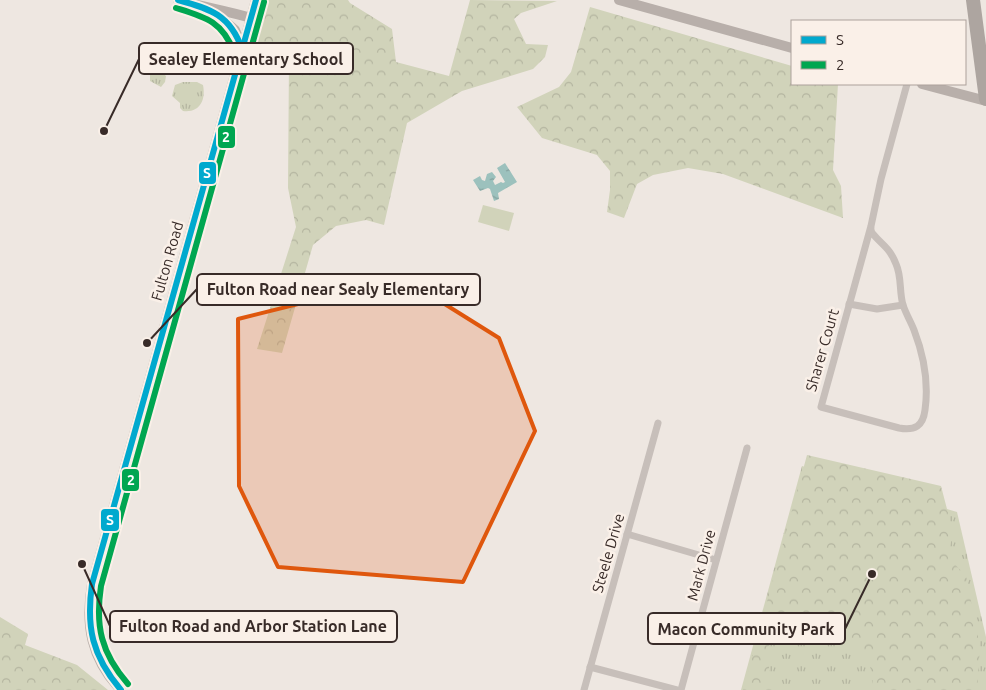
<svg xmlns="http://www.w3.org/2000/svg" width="986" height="690" viewBox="0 0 986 690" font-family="Ubuntu,sans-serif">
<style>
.grass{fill:url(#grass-tufts)}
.forest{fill:url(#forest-crowns)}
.pitch{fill:#d1d3ba}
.water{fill:url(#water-ripples)}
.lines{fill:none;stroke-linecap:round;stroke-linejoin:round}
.street{stroke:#c7bfba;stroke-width:7}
.secondary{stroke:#b8afaa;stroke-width:10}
.highway{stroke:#ada5a0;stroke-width:14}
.bus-1-casing{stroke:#faf0e8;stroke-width:10}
.bus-2-casing{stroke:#faf0e8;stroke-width:10}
.bus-1{stroke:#00a9ce;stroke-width:6}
.bus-2{stroke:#00a651;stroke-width:6}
.marked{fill:#df570d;fill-opacity:0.2;stroke:#df570d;stroke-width:4;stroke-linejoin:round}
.labels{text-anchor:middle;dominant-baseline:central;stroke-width:5;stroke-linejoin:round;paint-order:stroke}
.street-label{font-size:15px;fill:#382b28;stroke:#faf0e8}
.leader{fill:none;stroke:#382b28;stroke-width:2}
.callout-dot{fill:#382b28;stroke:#faf0e8;stroke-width:2}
.callout{fill:#faf0e8;stroke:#382b28;stroke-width:2}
.callout-label{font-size:16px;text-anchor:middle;font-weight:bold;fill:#382b28}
.line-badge{stroke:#faf0e8;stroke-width:2}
.badge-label{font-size:14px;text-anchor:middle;font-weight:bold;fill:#fff}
</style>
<defs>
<pattern id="grass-tufts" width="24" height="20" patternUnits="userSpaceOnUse" patternTransform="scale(1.25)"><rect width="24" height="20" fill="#d1d3ba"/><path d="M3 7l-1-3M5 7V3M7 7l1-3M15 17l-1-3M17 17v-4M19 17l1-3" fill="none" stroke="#b4b5a0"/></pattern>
<pattern id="forest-crowns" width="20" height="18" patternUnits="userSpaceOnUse" patternTransform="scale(1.25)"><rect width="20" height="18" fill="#d1d3ba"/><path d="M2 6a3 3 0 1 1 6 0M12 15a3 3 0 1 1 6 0" fill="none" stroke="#b4b5a0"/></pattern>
<pattern id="water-ripples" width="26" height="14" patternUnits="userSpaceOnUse" patternTransform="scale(1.25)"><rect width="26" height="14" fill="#9cc1bd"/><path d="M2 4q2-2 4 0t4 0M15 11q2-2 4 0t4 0" fill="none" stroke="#809d9a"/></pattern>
</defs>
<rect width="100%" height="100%" fill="#eee7e1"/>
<!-- grass -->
<g class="grass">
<path d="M153,71H160L166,76L165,82L161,87L150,81V75Z"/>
<path d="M183,82H197L203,85C206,100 200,113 183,111L180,108V103L172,96L175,85Z"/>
<path d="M802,466L957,512L986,637V690H741Z"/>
</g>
<!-- forest -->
<g class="forest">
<path d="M267,0H348L350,3L392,29L396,62L449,76L470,0L557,1L521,13L514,19L526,44L548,45L545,57L533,69L462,91L407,123L384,225L366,220L336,226L313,245L282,353L257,349L296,227L288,188L289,58L254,48Z"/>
<path d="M590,7L792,66V84H838L833,170L841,186L843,218L723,174L688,168L653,175L637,184L624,218L607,212L610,190V171L597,155L542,138L517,107L559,87L571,72Z"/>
<path d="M807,455L941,486L953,532L948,557L966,576L980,647L977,690H874L870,666L844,640L816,627L789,626L769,639V674L772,690H743Z"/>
<path d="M0,617L28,634L25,645L77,665L108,690H0Z"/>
</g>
<!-- pitch -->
<path class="pitch" d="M483,205L514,213L509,231L478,222Z"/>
<!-- water -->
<path class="water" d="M505,163L517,182L498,193L499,199L494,201L490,189L488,188L480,191L473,180L480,176L482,180L485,181L487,174L492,172L496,177L493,181L495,185L501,182L503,183L505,182L497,168Z"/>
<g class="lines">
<!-- street -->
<g class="street">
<path d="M871,226C871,230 870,231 873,234C882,245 890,248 896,264C902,277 899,292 903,305C906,314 911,322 914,330C924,356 929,382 925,410C923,426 915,431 899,428L821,407L871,226L881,179L907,84"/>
<path d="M849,304L877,309L903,305"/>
<path d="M627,534L716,560"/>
<path d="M590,667L677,690"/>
<path d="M584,690L658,423"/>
<path d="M681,690L747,448"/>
</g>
<!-- secondary -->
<g class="secondary">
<path d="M178,0C203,7 227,11 251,18"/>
<path d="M619,0L792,48"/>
<path d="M212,10L235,30L242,48"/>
<path d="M922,84L986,101"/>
<path d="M121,690C91,659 85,625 92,584L256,0"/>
</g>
<!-- highway -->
<path class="highway" d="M973,0L986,99"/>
<defs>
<g id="bus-1">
<path d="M178,0C211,9 230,15 242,49"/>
<path d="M121,690C92,656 86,627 92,584L256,0"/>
</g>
<g id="bus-2">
<path d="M176,8C205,17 222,21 234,52"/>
<path d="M128,684C101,653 95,626 101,586L264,2"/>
</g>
</defs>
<!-- bus-1 casing -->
<use href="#bus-1" class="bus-1-casing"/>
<!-- bus-2 casing -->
<use href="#bus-2" class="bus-2-casing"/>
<!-- bus-1 -->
<use href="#bus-1" class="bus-1"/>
<!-- bus-2 -->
<use href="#bus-2" class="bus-2"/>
</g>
<!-- marked area -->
<path class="marked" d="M403,278L499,338L535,431L463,582L278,567L239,486L238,319Z"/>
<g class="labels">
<!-- street labels -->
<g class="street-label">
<text transform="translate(167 261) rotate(-74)">Fulton Road</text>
<text transform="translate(822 350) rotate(-74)">Sharer Court</text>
<text transform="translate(608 553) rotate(-74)">Steele Drive</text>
<text transform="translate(701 565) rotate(-75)">Mark Drive</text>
</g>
</g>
<!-- callouts -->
<path class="leader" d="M104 131L139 59M147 343L197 289M82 564L110 626M872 574L845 629"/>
<g class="callout-dot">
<circle cx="104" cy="131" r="5"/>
<circle cx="147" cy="343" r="5"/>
<circle cx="82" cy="564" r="5"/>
<circle cx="872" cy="574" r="5"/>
</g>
<g class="callout">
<rect x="139" y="43" width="214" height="31" rx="5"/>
<rect x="197" y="274" width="283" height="31" rx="5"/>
<rect x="110" y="611" width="287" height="31" rx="5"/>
<rect x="648" y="613" width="197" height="31" rx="5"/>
</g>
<g class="callout-label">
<text x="246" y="65">Sealey Elementary School</text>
<text x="338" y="295">Fulton Road near Sealy Elementary</text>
<text x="253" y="632">Fulton Road and Arbor Station Lane</text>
<text x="746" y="635">Macon Community Park</text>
</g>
<g class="line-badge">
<rect x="217" y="125" width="19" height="24" rx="5" fill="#00a651"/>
<rect x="198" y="161" width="19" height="24" rx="5" fill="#00a9ce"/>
<rect x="121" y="468" width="19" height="24" rx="5" fill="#00a651"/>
<rect x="100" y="508" width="20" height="24" rx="5" fill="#00a9ce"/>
</g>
<g class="badge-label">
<text x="226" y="142">2</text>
<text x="207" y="178">S</text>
<text x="131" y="485">2</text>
<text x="110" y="525">S</text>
</g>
<!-- legend -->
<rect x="791" y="20" width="175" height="65" fill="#faf0e8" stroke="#aca19b"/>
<rect x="801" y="36" width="25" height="8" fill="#00a9ce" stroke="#aca19b"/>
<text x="836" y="45" font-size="15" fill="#382b28">S</text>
<rect x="801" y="61" width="25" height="8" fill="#00a651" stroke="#aca19b"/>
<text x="836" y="70" font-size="15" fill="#382b28">2</text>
</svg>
